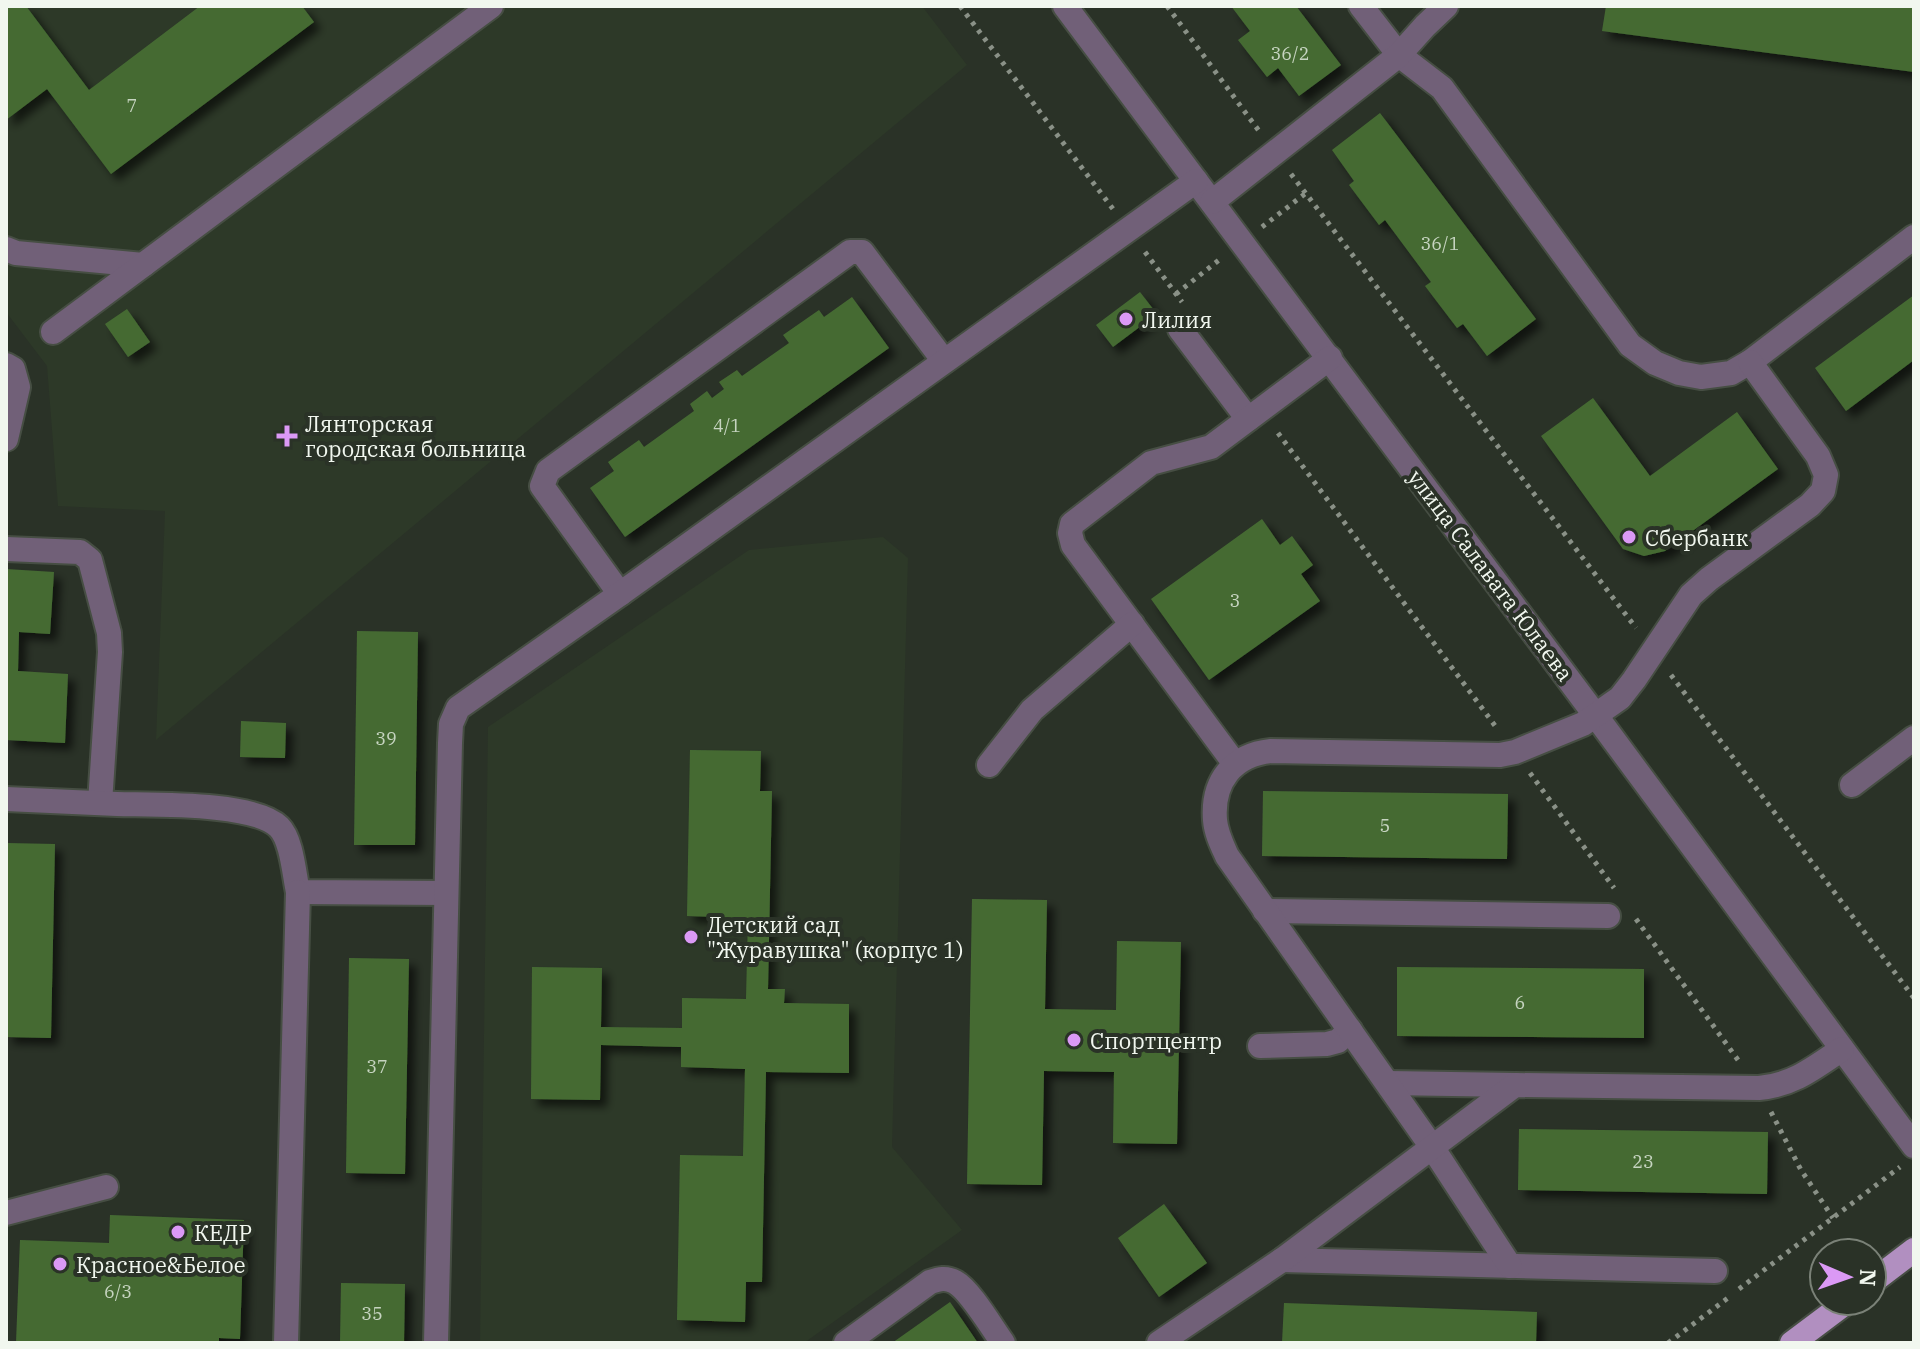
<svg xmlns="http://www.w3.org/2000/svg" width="1920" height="1349" viewBox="0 0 1920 1349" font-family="'IBM Plex Serif',serif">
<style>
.built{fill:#2d3928}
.building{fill:#456b33;filter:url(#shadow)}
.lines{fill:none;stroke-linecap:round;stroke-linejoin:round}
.minor-casing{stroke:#464e43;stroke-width:28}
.major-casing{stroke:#464e43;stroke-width:28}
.path{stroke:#8a9187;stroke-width:5;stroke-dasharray:4 6;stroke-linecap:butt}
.minor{stroke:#716078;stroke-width:24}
.major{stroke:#b18fc0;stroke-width:24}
.poi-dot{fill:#db99f5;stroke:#2a3227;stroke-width:3}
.labels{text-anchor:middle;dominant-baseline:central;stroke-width:8;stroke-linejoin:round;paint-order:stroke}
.number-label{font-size:18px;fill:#c6d4c0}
.poi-label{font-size:22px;fill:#f1f7ef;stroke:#2a3227;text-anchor:start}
.street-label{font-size:22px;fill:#f1f7ef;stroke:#2a3227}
</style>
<defs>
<filter id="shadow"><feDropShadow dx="7" dy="7" stdDeviation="4" flood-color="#0009"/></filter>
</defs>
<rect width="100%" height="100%" fill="#2a3227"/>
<!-- built -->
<g class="built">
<path d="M6,6H922L967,65L156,740L165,511L58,506L47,366L6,312Z"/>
<path d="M883,537L908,558L892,1147L962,1230L804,1343H480L488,727L749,550Z"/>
</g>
<!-- building -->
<g class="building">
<path d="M6,6H26L89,90L200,6H302L314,22L111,174L47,89L6,120Z"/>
<path d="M1231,6H1296L1341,65L1299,96L1278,68L1267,77L1238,40L1250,31Z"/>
<path d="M1606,6H1914V72L1602,31Z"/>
<path d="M1380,113L1536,319L1487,356L1463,324L1457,328L1425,286L1431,282L1385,220L1379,225L1349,185L1354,181L1332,150Z"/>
<path d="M1140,292L1157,314L1113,347L1096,325Z"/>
<path d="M1914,295V360L1846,411L1815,368Z"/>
<path d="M852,297L889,348L625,537L590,488L614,471L608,462L639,440L644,447L694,411L690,404L707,391L712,398L724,389L719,382L737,370L742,376L789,343L783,335L819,310L824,317Z"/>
<path d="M127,309L150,342L128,357L105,324Z"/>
<path d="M1593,398L1650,476L1737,412L1778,469L1665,551L1644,556L1623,549L1541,436Z"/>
<path d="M1262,519L1280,545L1292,536L1313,565L1301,574L1320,601L1209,680L1151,599Z"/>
<path d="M6,569L54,572L50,634L19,632L18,671L68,674L65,743L6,740Z"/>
<path d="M357,631L418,632L415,845H354Z"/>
<path d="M241,721L286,723L285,758L240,757Z"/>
<path d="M690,750L761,751L760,791H772L768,989H785L784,1003L849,1004V1073L766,1072L762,1282H746L745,1322L677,1320L680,1155L743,1156L745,1069L681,1067V1047L601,1045L600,1100L531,1099L532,967L602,968L601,1027L682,1028V998L746,999L748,918L687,916Z"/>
<path d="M1263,791L1508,794L1507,859L1262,856Z"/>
<path d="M6,843L55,844L51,1038L6,1037Z"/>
<path d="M972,899L1047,900L1045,1009L1116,1010L1117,941L1181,942L1177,1144L1113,1143L1114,1072L1044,1071L1042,1185L967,1184Z"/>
<path d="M349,958L409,959L405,1174L346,1173Z"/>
<path d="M1397,967L1644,969V1038L1397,1036Z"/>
<path d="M1519,1129L1768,1132L1767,1194L1518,1190Z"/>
<path d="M1164,1204L1207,1263L1159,1297L1118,1238Z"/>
<path d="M110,1215L244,1220L240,1339L219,1338V1343H16L20,1240L109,1243Z"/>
<path d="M341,1283L405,1284L404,1343H340Z"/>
<path d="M950,1302L978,1343H892Z"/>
<path d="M1284,1303L1537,1312L1536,1343H1282Z"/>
</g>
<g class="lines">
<defs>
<g id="minor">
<path d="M1065,6L1596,716L1914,1146"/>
<path d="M1361,6L1399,55L1442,88L1630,345L1655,363L1679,373L1701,377L1731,373L1750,362L1914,237"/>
<path d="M1212,202L1399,55L1425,26L1446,6"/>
<path d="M6,249L16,253L143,265"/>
<path d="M1180,329L1248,419"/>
<path d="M53,332L491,6"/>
<path d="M6,365L13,369L18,387L6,439"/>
<path d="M6,549L80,552L90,560L109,633L110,652L100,803"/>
<path d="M620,594L542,486L548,471L850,252H862L944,361"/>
<path d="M1235,764L1073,545L1070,533L1072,524L1151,463L1211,447L1330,358"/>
<path d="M989,765L1032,710L1132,624"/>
<path d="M1852,785L1914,738"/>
<path d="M6,799C43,801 80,802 117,804C153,805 254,802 279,827C292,840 294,874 298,892L446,893"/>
<path d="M1265,911L1608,916"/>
<path d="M1260,1046L1327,1044L1338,1041L1350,1030"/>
<path d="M1388,1083L1515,1085"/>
<path d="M6,1213L106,1187"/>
<path d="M1282,1260L1715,1271"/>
<path d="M1510,1266L1432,1147L1227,856C1222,845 1216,833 1215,820C1212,781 1233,755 1271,751L1500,755L1515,752L1583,724L1620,698L1634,680L1691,595L1709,579L1810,505L1823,491L1826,475L1818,456L1750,362"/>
<path d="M286,1343L298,892"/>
<path d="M436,1343L450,743L451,724L458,708L620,594L1196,181"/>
<path d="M846,1343L930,1282C939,1279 946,1277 955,1282C970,1290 992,1328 1003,1343"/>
<path d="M1159,1343L1282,1260L1515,1085L1759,1088C1793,1085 1814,1068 1842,1049"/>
</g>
<g id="major">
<path d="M1872,1282L1914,1250"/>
<path d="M1792,1343L1848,1301"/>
</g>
</defs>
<!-- minor casing -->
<use href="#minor" class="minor-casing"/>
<!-- major casing -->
<use href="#major" class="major-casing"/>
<!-- path -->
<g class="path">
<path d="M960,6L1113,209"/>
<path d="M1167,6L1259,131"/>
<path d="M1291,174L1636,628"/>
<path d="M1262,227L1306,193"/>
<path d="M1145,252L1182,302"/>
<path d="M1176,294L1219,260"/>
<path d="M1278,433L1496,727"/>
<path d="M1671,675L1914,998"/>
<path d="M1530,773L1614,888"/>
<path d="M1636,919L1738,1060"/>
<path d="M1771,1112L1801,1170L1833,1218"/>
<path d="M1739,1289L1900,1167"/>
<path d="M1668,1343L1728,1298"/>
</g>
<!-- minor -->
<use href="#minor" class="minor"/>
<!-- major -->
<use href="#major" class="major"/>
</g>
<!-- markers -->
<g class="poi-dot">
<circle cx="1126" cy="319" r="8"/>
<path d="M283 424h8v8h8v8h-8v8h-8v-8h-8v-8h8z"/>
<circle cx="1629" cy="537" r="8"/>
<circle cx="691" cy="937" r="8"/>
<circle cx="1074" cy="1040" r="8"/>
<circle cx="178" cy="1232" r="8"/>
<circle cx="60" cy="1264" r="8"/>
</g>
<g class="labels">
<!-- number labels -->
<g class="number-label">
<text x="1290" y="53">36/2</text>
<text x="132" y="105">7</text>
<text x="1440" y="243">36/1</text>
<text x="727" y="425">4/1</text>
<text x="1235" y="600">3</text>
<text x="386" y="738">39</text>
<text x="1385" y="825">5</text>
<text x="1520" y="1002">6</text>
<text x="377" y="1066">37</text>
<text x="1643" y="1161">23</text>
<text x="118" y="1291">6/3</text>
<text x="372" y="1313">35</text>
</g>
<!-- poi labels -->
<g class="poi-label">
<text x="1142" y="319">Лилия</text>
<text x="305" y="423">Лянторская<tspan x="305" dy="25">городская больница</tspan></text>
<text x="1645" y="537">Сбербанк</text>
<text x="707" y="924">Детский сад<tspan x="707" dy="25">"Журавушка" (корпус 1)</tspan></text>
<text x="1090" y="1040">Спортцентр</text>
<text x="194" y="1232">КЕДР</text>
<text x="76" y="1264">Красное&amp;Белое</text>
</g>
<!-- street labels -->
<g class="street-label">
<text transform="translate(1491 575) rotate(53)">улица Салавата Юлаева</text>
</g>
</g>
<!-- border -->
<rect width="1920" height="1349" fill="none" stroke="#f1f7ef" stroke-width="16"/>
<!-- north arrow -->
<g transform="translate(1848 1277) rotate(92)"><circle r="38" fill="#2a3227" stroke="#7a8177" stroke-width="2"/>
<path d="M0-6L14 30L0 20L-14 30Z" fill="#db99f5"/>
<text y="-12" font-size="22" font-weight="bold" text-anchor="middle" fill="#f1f7ef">N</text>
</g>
</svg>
